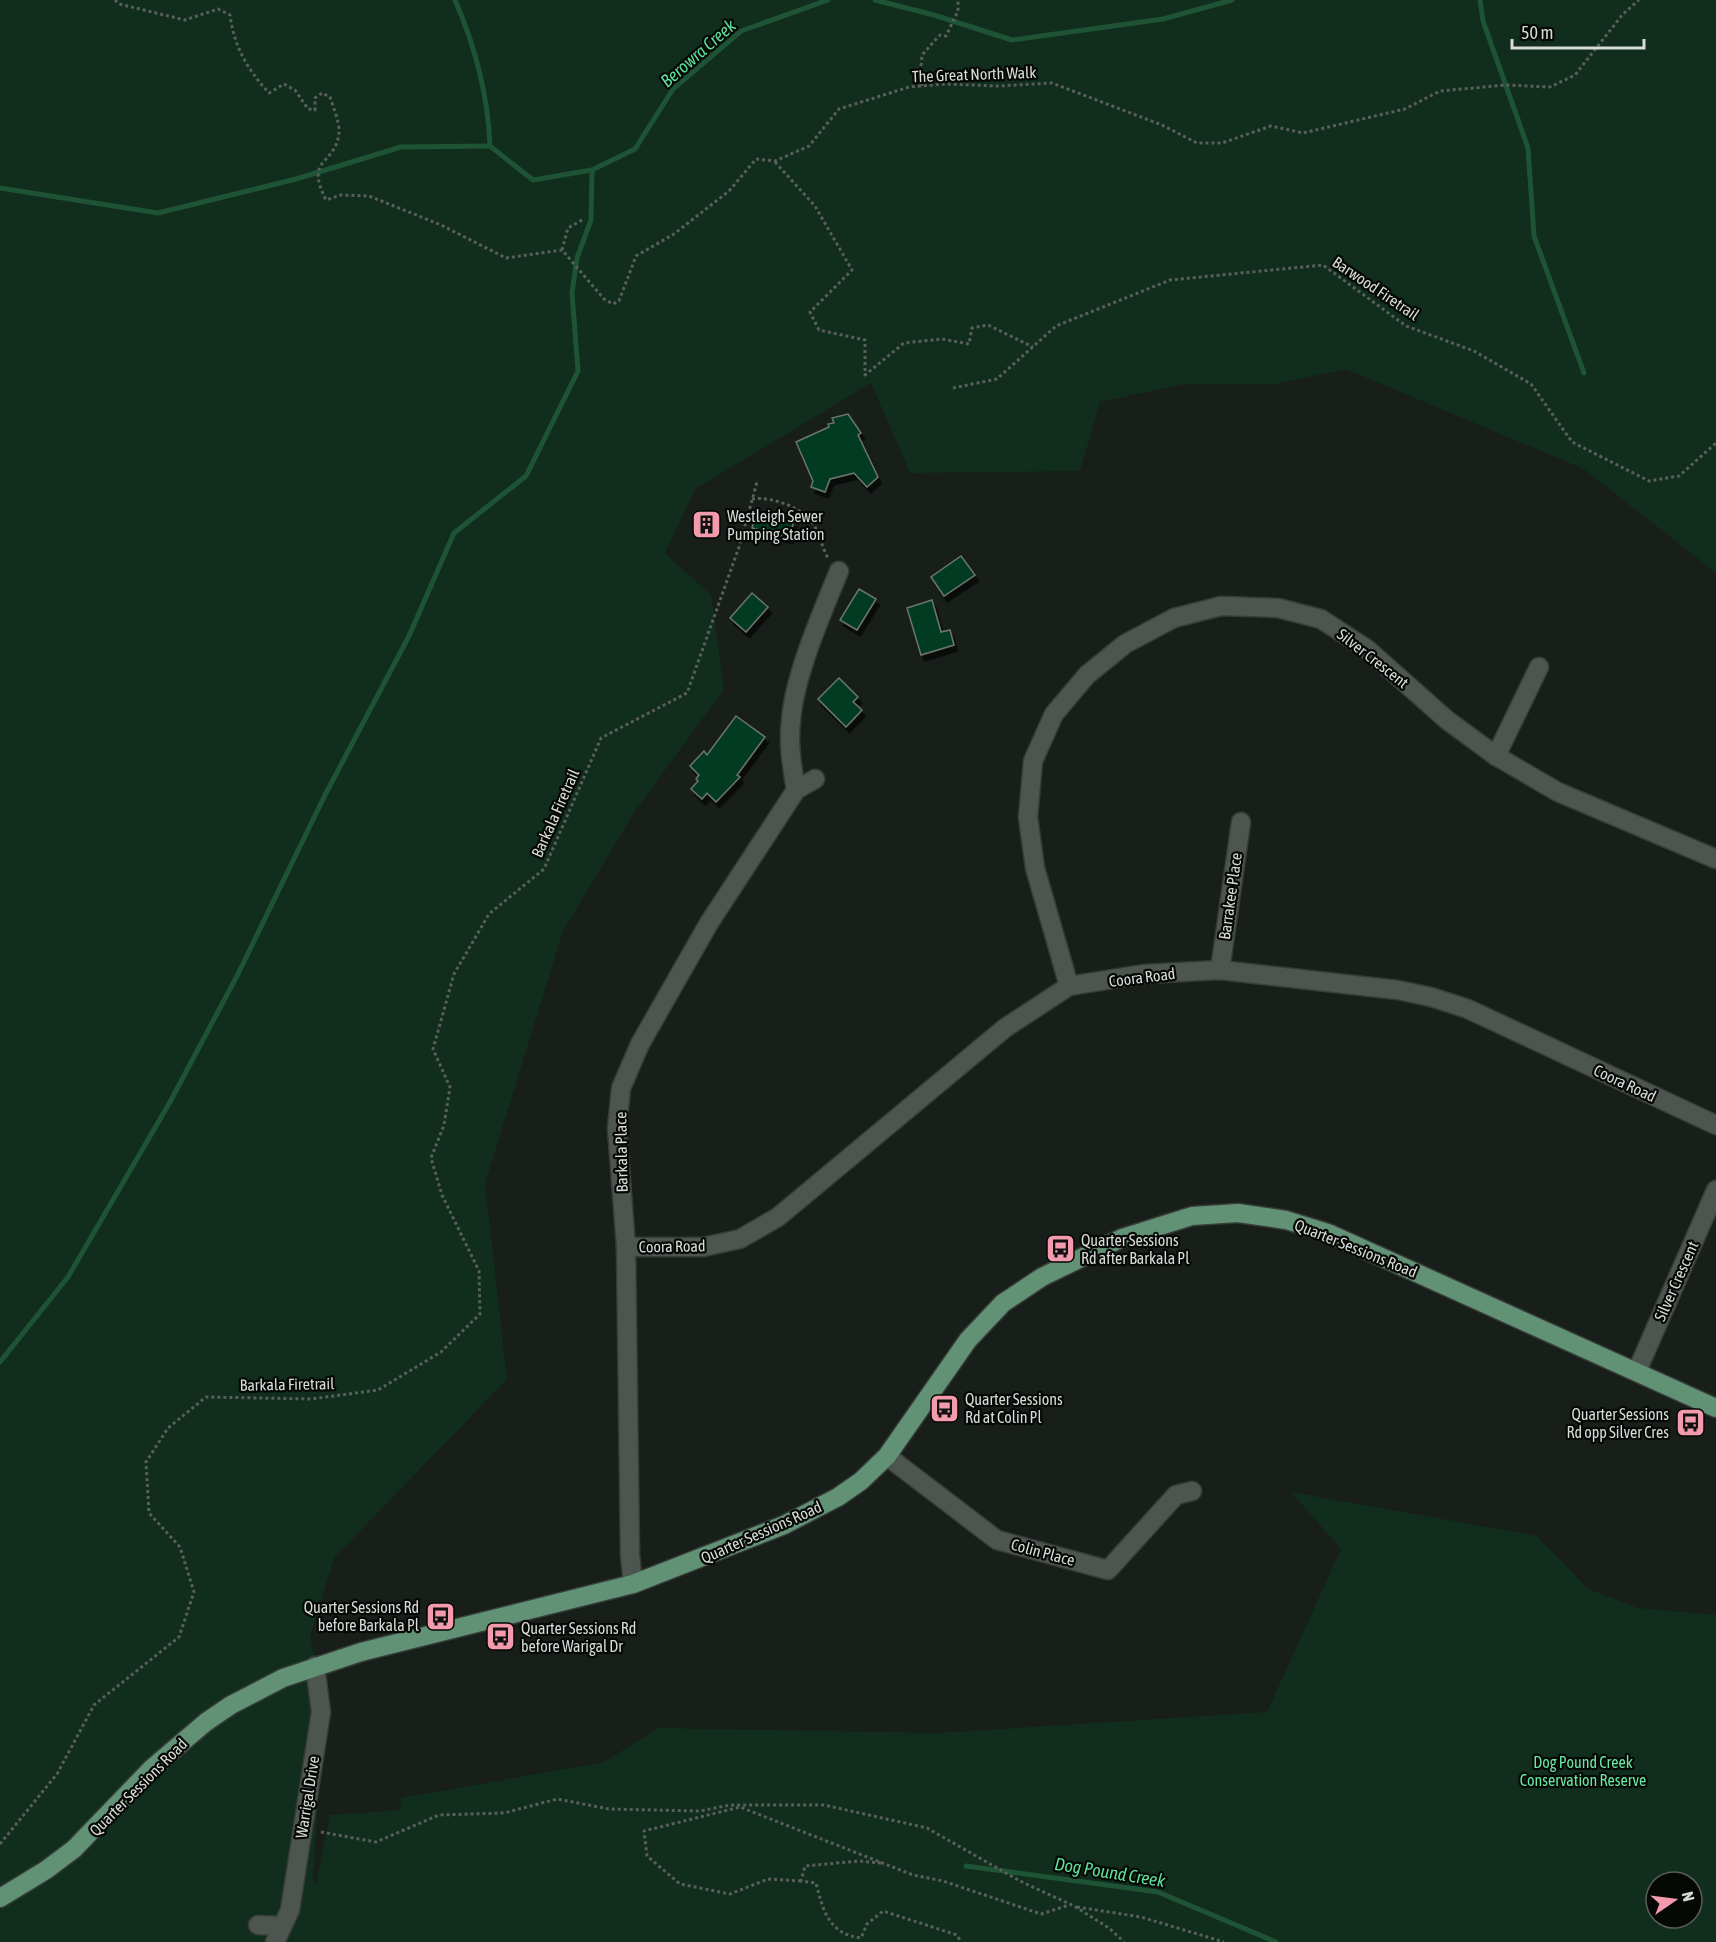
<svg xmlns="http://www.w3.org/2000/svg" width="1716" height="1942" viewBox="0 0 1716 1942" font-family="'Asap Condensed',sans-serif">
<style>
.green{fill:#112d1d;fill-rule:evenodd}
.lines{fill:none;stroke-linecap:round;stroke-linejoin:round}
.stream{stroke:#1e5336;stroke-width:5}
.building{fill:#003b21;stroke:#6c746f;stroke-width:1.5;filter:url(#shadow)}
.minor-casing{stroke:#373c38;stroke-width:21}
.major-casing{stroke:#373c38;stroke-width:21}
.path{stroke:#595f5a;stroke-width:3;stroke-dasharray:3 3;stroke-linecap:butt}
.minor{stroke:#4d5550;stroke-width:18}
.major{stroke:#619275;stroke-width:18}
.labels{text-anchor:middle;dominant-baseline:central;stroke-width:4.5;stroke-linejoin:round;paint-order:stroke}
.street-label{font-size:16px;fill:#d7dcd8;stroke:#060806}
.poi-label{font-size:16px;fill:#d7dcd8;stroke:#060806;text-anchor:start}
.park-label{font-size:16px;fill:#68eaa3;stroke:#060806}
.water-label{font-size:18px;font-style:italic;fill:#5ddf99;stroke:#060806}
</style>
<defs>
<filter id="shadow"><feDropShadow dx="3.5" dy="6" stdDeviation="0" flood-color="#0009"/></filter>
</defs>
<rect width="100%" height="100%" fill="#181f1a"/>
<!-- green -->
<path class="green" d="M0,0H1716V573L1584,469L1346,369L1275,384H1184L1100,402L1080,471L910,473L871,383L695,489L665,553L711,595L724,689L633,814L563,931L485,1184L507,1379L334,1558L310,1636L314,1656L327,1675L313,1879L316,1885L330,1815L400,1810L401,1798L604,1762L659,1728L939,1733L1267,1712L1341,1549L1291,1492L1537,1536L1588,1589L1638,1608L1716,1615V1942H0ZM1656,1882H1692V1918H1656Z"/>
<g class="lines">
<!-- stream -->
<g class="stream">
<path d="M455,0C475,46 488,95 490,146L533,180L592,170L635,149L673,89L741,31L828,0"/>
<path d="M875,0L934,15L1012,40L1163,19L1232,0"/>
<path d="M1480,0L1483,21L1528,148L1534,236L1584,373"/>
<path d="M0,188L158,213L296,179L401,147L490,146"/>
<path d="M0,1362L68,1277L170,1102L238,974L325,795L409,636L454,533L526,476L578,371L572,293L577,258L591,220L592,170"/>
<path d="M966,1866L1158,1892L1276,1942"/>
</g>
</g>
<!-- building -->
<g class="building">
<path d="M848,414L861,433L858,435L878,477L867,487L854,473L830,479L825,492L811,487L813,481L796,442L829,427L828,424L834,423L832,418Z"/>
<path d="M756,513L794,521L789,538L752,528Z"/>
<path d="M961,556L975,575L944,596L931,577Z"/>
<path d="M859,589L876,599L857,630L840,620Z"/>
<path d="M752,593L768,607L746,632L730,618Z"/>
<path d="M932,600L941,632L950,630L954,645L921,655L907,608Z"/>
<path d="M839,678L858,697L853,702L862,710L846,727L818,699Z"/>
<path d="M736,716L765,737L737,775L740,777L716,802L707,793L702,799L691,789L698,781L696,779L699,775L690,766L704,751L707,755Z"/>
</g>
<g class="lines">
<defs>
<g id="minor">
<path d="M1496,756L1539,667"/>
<path d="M796,790C792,767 788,744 791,721C794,676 822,613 839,571"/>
<path d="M1220,970L1241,822"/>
<path d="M1069,986L1035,868L1028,817L1033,761L1054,714L1087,675L1125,644L1174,618L1221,606L1278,608L1321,619L1367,649L1447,720L1496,756L1558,792L1716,859"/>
<path d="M626,1247H703L740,1239L778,1217L1005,1028L1069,986L1144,974L1220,970L1398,990L1431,997L1468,1009L1716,1125"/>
<path d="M1637,1371L1716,1190"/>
<path d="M887,1456L997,1540L1108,1570L1176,1495L1192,1491"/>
<path d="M633,1584L630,1555L626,1247L617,1128L621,1088L640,1044L709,923L796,790L815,779"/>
<path d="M258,1925L282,1926"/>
<path d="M275,1942L290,1910L321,1712L315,1666"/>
</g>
<path id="major" d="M0,1898L46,1870L74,1849L152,1768L206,1722L231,1705L283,1678L361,1652L633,1584L784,1525L838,1497L861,1481L887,1456L968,1340L1003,1303L1042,1277L1122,1238L1192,1216L1238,1213L1286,1220L1328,1233L1716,1408"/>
</defs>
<!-- minor casing -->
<use href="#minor" class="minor-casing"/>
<!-- major casing -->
<use href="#major" class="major-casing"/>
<!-- path -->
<g class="path">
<path d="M115,0L119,4L185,20L218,9L230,15C234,47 248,70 269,93L284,84L295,90L308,109L315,110V98L322,93L330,97C333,107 340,123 339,133C335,167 304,156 326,200L341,195L369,196L441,225L506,258L562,250L604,299L613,304L619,301L636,256L674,234L729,191L756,159L775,161L809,146L839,109L909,87L946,84L999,86L1052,83L1162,125L1197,143H1222L1271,126L1303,133L1405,109L1440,91L1506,85L1550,87L1575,75L1623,14L1639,0"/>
<path d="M922,86L915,74L921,66L922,55L940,35L946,36L958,11V0"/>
<path d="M775,162L815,206L852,270L810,312L819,330L865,340V375L904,343L942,339L969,344L972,328L988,325L1033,347"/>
<path d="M562,250L568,228L582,220"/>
<path d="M953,388L997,379L1056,326L1170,280L1323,265L1406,326L1474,351L1531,384L1572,442L1649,481L1679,476L1716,443"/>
<path d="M752,499C772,496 805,508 815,527C820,537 823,549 828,558"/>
<path d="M321,1832L376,1842L439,1815L504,1813L557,1799L609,1809L700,1811L730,1805H824L927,1828L1020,1881L1074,1906L1109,1928L1124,1942"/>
<path d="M0,1844L57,1774L94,1705L179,1637L194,1592L180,1547L149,1513L146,1462L168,1428L206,1397L311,1399L378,1390L441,1352L480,1314L479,1271L442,1195L431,1158L444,1125L450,1087L433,1049L454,974L489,914L544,869L601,738L687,693L739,547L757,482"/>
<path d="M881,1863L859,1861L805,1866L801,1881L816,1883C823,1911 829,1934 861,1938L867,1924L883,1911L957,1935L961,1942"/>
<path d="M801,1881L768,1879L730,1894L680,1884L647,1856L644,1831L740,1807L913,1875L943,1881L1041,1914L1069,1905"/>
<path d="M1077,1907L1141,1917L1224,1942"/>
</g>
<!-- minor -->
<use href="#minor" class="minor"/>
<!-- major -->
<use href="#major" class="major"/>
</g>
<!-- icons -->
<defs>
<symbol id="building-square" viewBox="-11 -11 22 22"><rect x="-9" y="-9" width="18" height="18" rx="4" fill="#f39aac" stroke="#060806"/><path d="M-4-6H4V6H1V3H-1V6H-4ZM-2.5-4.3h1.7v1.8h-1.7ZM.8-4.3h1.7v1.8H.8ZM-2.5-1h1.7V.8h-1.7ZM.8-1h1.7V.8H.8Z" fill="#111"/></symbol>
<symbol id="bus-square" viewBox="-11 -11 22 22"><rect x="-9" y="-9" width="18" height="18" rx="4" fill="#f39aac" stroke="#060806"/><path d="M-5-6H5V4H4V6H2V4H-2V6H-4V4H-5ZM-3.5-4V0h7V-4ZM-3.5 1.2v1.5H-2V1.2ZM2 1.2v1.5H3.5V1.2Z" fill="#111"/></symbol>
</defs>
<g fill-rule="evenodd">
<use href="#building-square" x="690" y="508" width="33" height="33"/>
<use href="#bus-square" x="1044" y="1232" width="33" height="33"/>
<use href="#bus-square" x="928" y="1392" width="33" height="33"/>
<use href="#bus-square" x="1674" y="1406" width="33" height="33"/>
<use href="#bus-square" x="424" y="1600" width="33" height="33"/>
<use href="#bus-square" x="484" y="1620" width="33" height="33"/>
</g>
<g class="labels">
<!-- street labels -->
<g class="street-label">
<text transform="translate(974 74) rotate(-2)">The Great North Walk</text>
<text transform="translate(1376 288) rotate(34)">Barwood Firetrail</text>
<text transform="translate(1373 658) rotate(38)">Silver Crescent</text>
<text transform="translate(555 813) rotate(-66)">Barkala Firetrail</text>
<text transform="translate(1230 896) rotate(-82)">Barrakee Place</text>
<text transform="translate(1142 977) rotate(-7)">Coora Road</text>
<text transform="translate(1625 1083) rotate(25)">Coora Road</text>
<text transform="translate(621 1152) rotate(-91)">Barkala Place</text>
<text transform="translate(672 1246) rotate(-1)">Coora Road</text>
<text transform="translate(1356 1248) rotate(22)">Quarter Sessions Road</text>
<text transform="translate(1676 1281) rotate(-66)">Silver Crescent</text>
<text transform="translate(287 1384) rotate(-1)">Barkala Firetrail</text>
<text transform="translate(761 1532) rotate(-24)">Quarter Sessions Road</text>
<text transform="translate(1043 1552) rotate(15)">Colin Place</text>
<text transform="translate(138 1787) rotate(-45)">Quarter Sessions Road</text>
<text transform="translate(307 1797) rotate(-81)">Warrigal Drive</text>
</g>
<!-- poi labels -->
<g class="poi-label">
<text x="727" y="516">Westleigh Sewer<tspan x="727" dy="18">Pumping Station</tspan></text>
<text x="1081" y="1240">Quarter Sessions<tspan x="1081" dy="18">Rd after Barkala Pl</tspan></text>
<text x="965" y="1399">Quarter Sessions<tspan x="965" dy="18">Rd at Colin Pl</tspan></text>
<text x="1669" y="1414" text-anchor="end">Quarter Sessions<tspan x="1669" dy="18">Rd opp Silver Cres</tspan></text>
<text x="419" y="1607" text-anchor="end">Quarter Sessions Rd<tspan x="419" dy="18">before Barkala Pl</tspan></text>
<text x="521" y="1628">Quarter Sessions Rd<tspan x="521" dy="18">before Warigal Dr</tspan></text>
</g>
<!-- park labels -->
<g class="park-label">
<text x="1583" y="1762">Dog Pound Creek<tspan x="1583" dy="18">Conservation Reserve</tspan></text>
</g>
<!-- water labels -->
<g class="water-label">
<text transform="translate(698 53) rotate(-41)">Berowra Creek</text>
<text transform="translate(1110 1872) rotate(9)">Dog Pound Creek</text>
</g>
</g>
<!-- north arrow -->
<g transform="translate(1674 1900) rotate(76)"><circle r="28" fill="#060806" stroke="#5a5d5a" stroke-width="1.5"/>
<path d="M0-4.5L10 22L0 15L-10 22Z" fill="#f39aac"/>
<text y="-9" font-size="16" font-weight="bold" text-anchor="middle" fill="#d7dcd8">N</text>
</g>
<!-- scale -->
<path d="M1512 39v9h132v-9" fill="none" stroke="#d7dcd8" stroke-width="3"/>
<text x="1521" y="39" font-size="18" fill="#d7dcd8" stroke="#060806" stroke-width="4.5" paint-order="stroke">50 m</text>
</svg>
